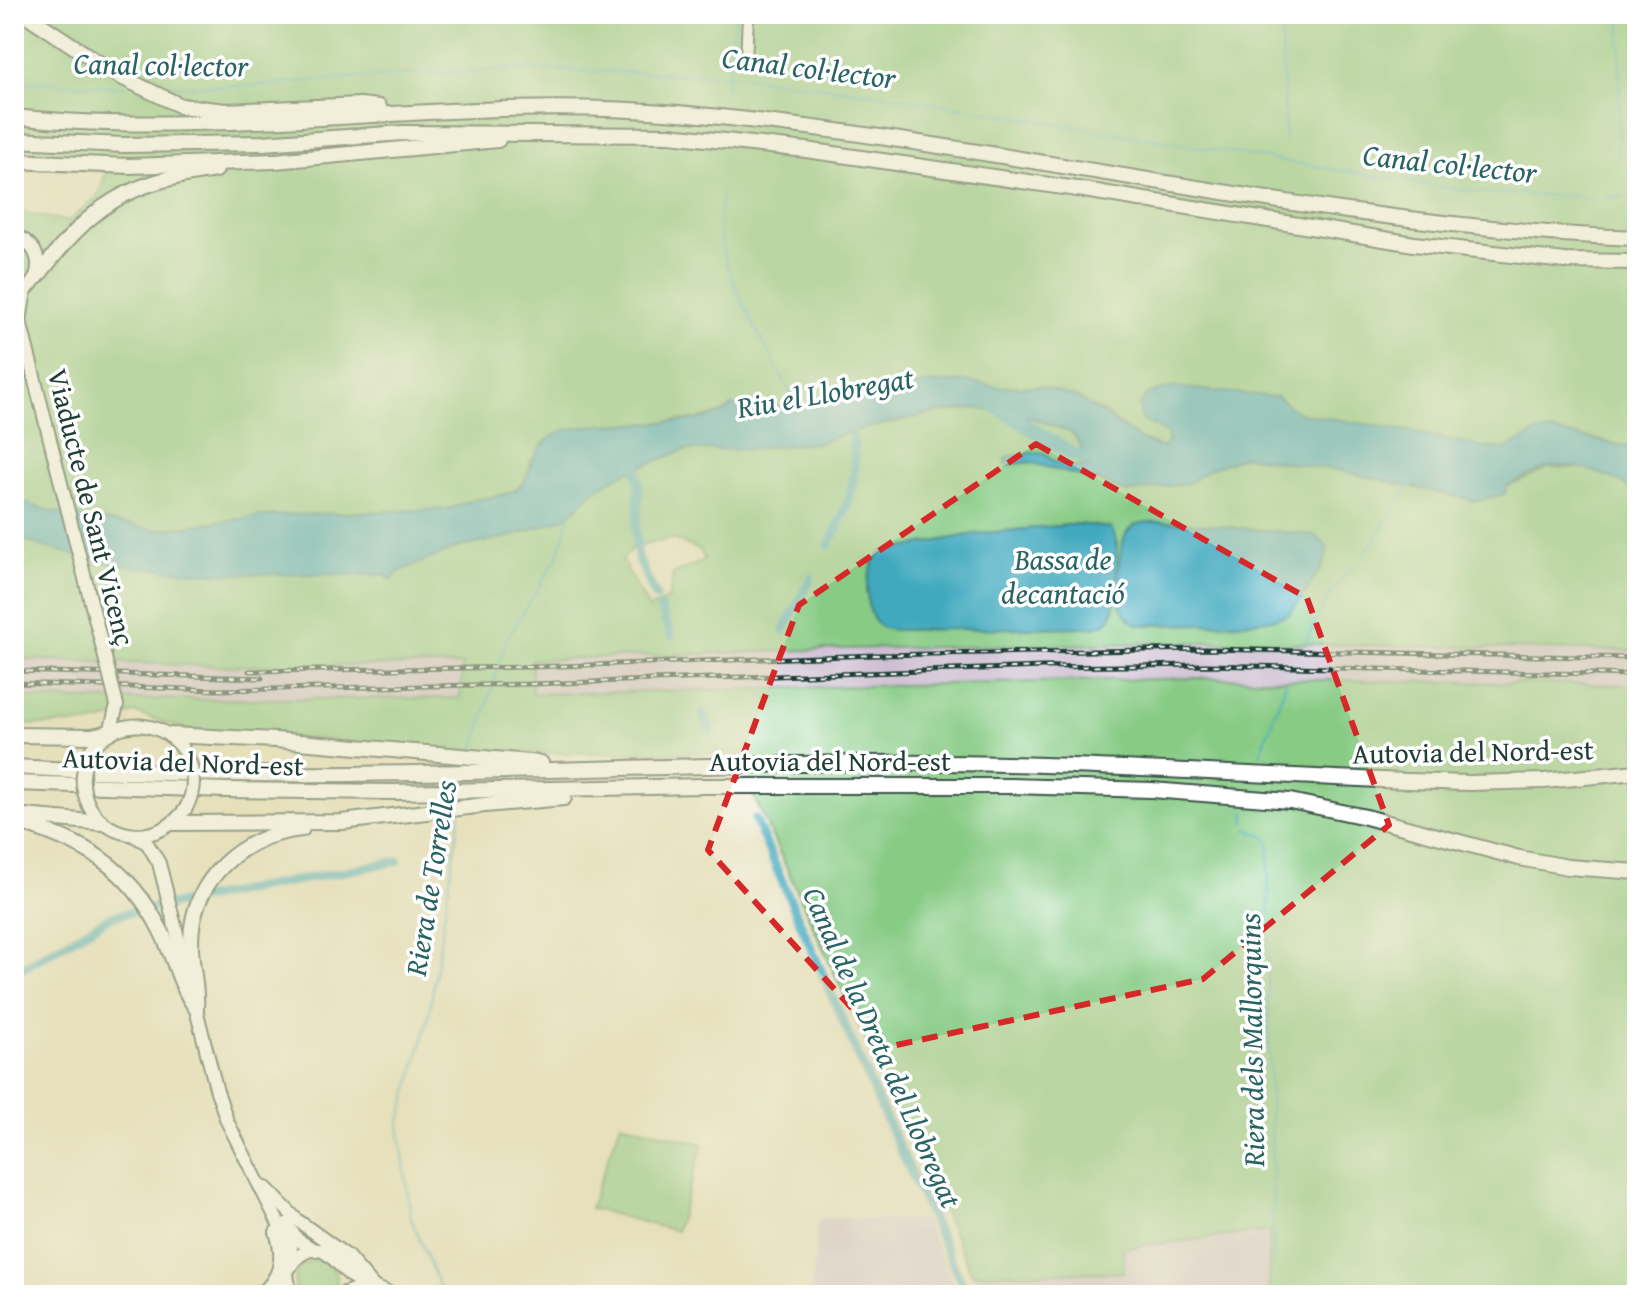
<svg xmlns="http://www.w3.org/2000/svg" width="1651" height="1309" viewBox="0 0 1651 1309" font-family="'Gentium Book Plus',serif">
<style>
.industrial{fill:#cebed1}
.green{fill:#87cb84;stroke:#53845c;stroke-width:2;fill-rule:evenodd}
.water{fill:#3fa9be;stroke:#2f7379;stroke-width:2}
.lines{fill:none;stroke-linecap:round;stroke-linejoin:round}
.stream{stroke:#3fa9be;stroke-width:2}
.canal{stroke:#3fa9be;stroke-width:9}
.river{stroke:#3fa9be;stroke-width:14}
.minor-casing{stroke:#3d5548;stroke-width:14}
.major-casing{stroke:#3d5548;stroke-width:16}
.highway-casing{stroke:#3d5548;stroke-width:18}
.minor{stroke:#fff;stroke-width:10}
.major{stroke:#fff;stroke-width:12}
.highway{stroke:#fff;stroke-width:14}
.rail-casing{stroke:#1f3d34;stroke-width:5}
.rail{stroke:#fff;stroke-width:2;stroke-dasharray:6;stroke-linecap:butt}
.major-bridge-casing{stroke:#3d5548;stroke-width:16;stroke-linecap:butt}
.major-bridge{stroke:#fff;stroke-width:12}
.marked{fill:none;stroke:#d62828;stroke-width:6;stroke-dasharray:16 10;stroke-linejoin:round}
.labels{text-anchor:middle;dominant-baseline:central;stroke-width:7;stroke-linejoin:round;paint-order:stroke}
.street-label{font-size:28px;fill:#1f3d34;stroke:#fff}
.water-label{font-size:30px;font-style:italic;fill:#2a6364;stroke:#fff}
</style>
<rect width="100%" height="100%" fill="#fff"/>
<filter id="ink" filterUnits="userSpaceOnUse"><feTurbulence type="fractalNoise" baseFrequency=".0125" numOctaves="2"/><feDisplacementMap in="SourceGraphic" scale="16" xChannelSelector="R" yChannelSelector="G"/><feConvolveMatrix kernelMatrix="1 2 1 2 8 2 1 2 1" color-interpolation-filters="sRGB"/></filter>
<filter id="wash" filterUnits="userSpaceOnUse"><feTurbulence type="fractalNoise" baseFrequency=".006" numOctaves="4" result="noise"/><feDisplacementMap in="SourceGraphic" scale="32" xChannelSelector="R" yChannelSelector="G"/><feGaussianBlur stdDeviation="1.8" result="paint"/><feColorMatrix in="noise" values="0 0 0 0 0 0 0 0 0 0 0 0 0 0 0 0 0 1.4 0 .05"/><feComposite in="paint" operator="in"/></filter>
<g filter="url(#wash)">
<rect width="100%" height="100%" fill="#e6e0bb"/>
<!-- industrial -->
<g class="industrial">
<path d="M1213,642L1637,651V685L1198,678L532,694V660L837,649Z"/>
<path d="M14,659L218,666L463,664L461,698L75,700L14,697Z"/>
<path d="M818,1218L925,1220L958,1295H811Z"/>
<path d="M1270,1231L1269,1295H982L972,1275L1124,1272L1123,1248Z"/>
</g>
<!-- green -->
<g class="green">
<path d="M14,14H1637V449L1591,438L1537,432L1506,449L1490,448L1413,432L1297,413L1277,397L1142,419L1166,433L1169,441L1164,449L1139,439L1102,411L1039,386L997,387L967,381L926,384L832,396L802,406H732L727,412L697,419L563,431L531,460L526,480L513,492L469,501L448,509L262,516L156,530L53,512L14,500V201L26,213L68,222L99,195L106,171L14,164Z"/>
<path d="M975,408L1033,418L1073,433L1091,466C1074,467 1057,468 1045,454L1006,465L1029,462L1098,481L1127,493L1188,483L1210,469L1245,456L1342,471L1476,501L1548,468H1583L1613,478L1637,491V651L1213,642L837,649L532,660V694L1198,678L1637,685V1295H1269V1231L1123,1248L1124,1272L972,1274L734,753H497L187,730L136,713L88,724L14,725V697L75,700L460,698L463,665L218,666L14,659V537C109,569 186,571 285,573C321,574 360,570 395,576L398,572L456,548L512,536L566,518L594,490L622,474L685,450H734L818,443L850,432L930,414ZM1174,522L1314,535L1326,545L1324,563L1289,614L1245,623L1140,625L1143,523ZM1079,524L1117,542L1113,614L994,628L900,630L866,593L873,563L883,552L974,534ZM672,539L700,550L704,558L701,562L673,574L669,598L649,609L622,560L634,546Z"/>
<path d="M621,1123L703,1144L676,1231L590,1208Z"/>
<path d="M316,1260C335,1263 342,1278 333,1295H298C290,1278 297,1263 316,1260Z"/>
</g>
<!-- water -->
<g class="water">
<path d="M967,381L997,387L1039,386L1077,397L1139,439L1163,448L1169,441L1166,433L1142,419L1139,407L1147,394L1174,387L1277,397L1298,413L1413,432L1490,448L1506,449L1537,432H1556L1637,449V491C1611,477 1578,461 1547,468C1534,471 1520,480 1507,486L1505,494L1476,501L1342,471L1245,456L1210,469L1188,483L1127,493L1098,481L1029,462L1006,465V457L1030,452L1045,454C1057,467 1074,467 1091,466L1073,433L1033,418L975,408L930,414L850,432L818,443L734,450H685L622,474L594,490L566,518L512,536L456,548L398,572L393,579L388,578L387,575C298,573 204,578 116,564C81,558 47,548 14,537V500L54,512L156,530L262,516L448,509C456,507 464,503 471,501C484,497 502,498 514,491C536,478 525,446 563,431C601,417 707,432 732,406H802L832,396L926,384Z"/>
<path d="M1174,522L1314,535L1327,545C1328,559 1322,568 1314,579C1307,590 1299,606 1288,614C1272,626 1166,624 1140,625C1128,621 1122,611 1118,599C1120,580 1115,536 1135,525C1145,520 1162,522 1174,522Z"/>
<path d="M1079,524L1111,528C1123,545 1114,592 1113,614C1108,624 1103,625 1093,627L900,630C894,630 886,630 881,627C861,614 864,563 883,552L974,534Z"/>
</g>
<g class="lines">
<!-- stream -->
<g class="stream">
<path d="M1281,14L1285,140"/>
<path d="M14,81L125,87"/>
<path d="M155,86H250L345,78L519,69L727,75L866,92L1440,187L1488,193L1593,197"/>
<path d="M726,88L736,14"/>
<path d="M1618,156L1621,14"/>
<path d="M721,195C720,214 718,233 723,252C738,304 773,356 796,405"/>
<path d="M1605,197H1637"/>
<path d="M1364,554L1410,486"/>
<path d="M1306,641L1329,596L1355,564"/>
<path d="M473,753L506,640L558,556L571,513"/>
<path d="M1260,754L1286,683"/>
<path d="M1245,811V823"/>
<path d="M1247,829L1265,837L1269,842L1268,985L1274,1262"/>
<path d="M443,1295L411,1219L399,1125L429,1015L460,814"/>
</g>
<!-- canal -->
<g class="canal">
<path d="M634,459L639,486L636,533L638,558L656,597"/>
<path d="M829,545C852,498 861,475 850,423"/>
<path d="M660,607L671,636"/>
<path d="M784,630L811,578"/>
<path d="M703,713L711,732"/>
<path d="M755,819L878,1101L967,1295"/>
<path d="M14,973L112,916L398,861"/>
</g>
<!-- river -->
<path class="river" d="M992,404L1074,455L1104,461"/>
</g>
</g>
<g filter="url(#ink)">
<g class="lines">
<defs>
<path id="minor" d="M746,63L748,14"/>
<g id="major">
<path d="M14,235C46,246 46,285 14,296"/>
<path d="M20,321L25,291"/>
<path d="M110,732L117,705"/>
<path d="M91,750C117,715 165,718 187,755"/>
<path d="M89,806C111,843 161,845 186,808"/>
<path d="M135,836L147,843L159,863L216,1088L227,1121L291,1248L289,1267"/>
<path d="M266,1188L297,1220L347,1256L373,1286"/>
<path d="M286,1224L298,1240L316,1251"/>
<path d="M287,1274L290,1295"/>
<path d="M342,1294L358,1288L370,1291"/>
<path d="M259,1295C282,1278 284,1257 276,1232"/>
<path d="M271,1295C284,1285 285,1270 296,1259C322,1234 336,1265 352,1277C364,1285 380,1289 393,1295"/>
</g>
<g id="highway">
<path d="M25,14L117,75L181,106L226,111L360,105L379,107"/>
<path d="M14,117C235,140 456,94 678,113C999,141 1314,226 1637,238"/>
<path d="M14,140L124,145L262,143L403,133L670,135L806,150L1084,190L1414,244L1565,261L1637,262"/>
<path d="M14,161L129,166L275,161L498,140"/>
<path d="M37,277C92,205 125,182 216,170"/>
<path d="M14,735L92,736L110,732"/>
<path d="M170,735L276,740L541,763"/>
<path d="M14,767C297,784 580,766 863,763C1066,760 1268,778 1470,783L1544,781L1637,772"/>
<path d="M14,783L226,790L394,792L703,786H1010L1152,790L1290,801L1366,817L1519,858L1568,867L1637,872"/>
<path d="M14,815L102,823"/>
<path d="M14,821C81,840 128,865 161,931C174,956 179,985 196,1008"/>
<path d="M174,823L342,822L485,805L564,798"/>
<path d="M196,1008C198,985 190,964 191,941C192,878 243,835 302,829"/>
</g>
</defs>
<!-- minor casing -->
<use href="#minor" class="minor-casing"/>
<!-- major casing -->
<use href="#major" class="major-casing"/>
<!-- highway casing -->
<use href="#highway" class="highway-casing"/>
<!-- minor -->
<use href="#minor" class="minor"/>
<!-- major -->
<use href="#major" class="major"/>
<!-- highway -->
<use href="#highway" class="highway"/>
<defs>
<g id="rail">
<path d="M14,671L262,678"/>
<path d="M249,671L532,667L876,655L1205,649L1637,658"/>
<path d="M14,683L216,690L532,684L1043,667L1207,665L1637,675"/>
</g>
</defs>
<!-- rail casing -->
<use href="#rail" class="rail-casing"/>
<!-- rail -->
<use href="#rail" class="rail"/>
<defs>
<g id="major-bridge">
<path d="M20,321L117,705"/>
<path d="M89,806C80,787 81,768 91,750"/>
<path d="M186,808C195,791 195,773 187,755"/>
</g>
</defs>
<!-- major-bridge casing -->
<use href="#major-bridge" class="major-bridge-casing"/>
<!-- major-bridge -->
<use href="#major-bridge" class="major-bridge"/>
</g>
</g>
<!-- marked area -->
<path d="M0 0H1651V1309H0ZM1036,444L1307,598L1389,825L1203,979L887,1047L708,850L799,605Z" fill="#e6e0bb" fill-opacity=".55" fill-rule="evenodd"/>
<path class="marked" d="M1036,444L1307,598L1389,825L1203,979L887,1047L708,850L799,605Z"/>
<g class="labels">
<!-- street labels -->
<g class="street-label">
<text transform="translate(92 507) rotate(76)">Viaducte de Sant Vicenç</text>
<text transform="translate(1473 751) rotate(-1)">Autovia del Nord-est</text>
<text x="830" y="760">Autovia del Nord-est</text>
<text transform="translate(183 761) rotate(2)">Autovia del Nord-est</text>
</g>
<!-- water labels -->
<g class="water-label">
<text transform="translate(161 64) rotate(1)">Canal col·lector</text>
<text transform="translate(809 67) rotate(7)">Canal col·lector</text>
<text transform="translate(1450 163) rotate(6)">Canal col·lector</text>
<text transform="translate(825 392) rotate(-10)">Riu el Llobregat</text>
<text x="1063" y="559">Bassa de<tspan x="1063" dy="34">decantació</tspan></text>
<text transform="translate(430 878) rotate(-81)">Riera de Torrelles</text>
<text transform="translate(1251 1040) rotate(-91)">Riera dels Mallorquins</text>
<text transform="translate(883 1047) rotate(66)">Canal de la Dreta del Llobregat</text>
</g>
</g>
<!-- margin -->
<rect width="1651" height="1309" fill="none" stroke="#fff" stroke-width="48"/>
</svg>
